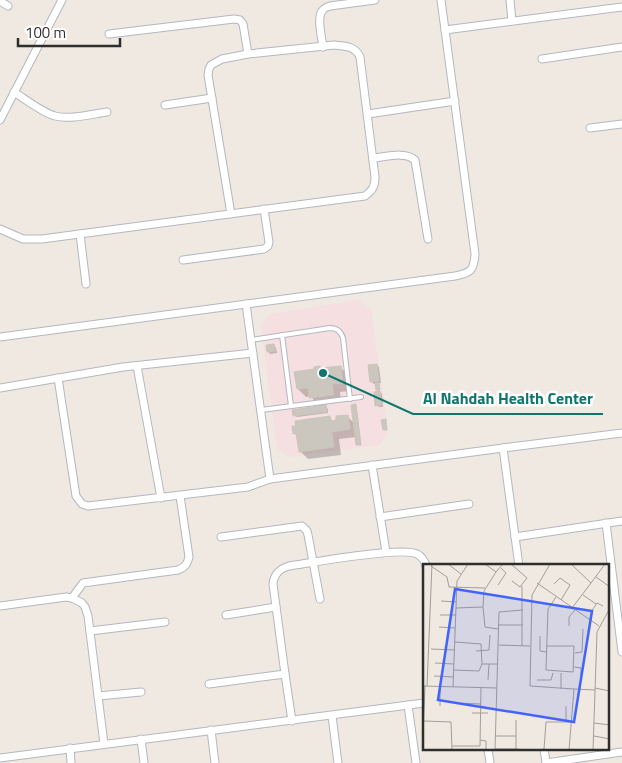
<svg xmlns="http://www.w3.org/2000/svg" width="622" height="763" viewBox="0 0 622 763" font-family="'Titillium Web',sans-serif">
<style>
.medical{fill:#f5dfe0}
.shadow{fill:#0003}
.building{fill:#cbc7bf;stroke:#cbc5ba}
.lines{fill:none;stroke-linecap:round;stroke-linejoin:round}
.lane-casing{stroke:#b4b7c1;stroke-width:6}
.street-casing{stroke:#b4b7c1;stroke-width:9}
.lane{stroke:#fff;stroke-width:4}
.street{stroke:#fff;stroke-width:7}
.inset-road{fill:none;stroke:#a29e99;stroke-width:1}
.view{fill:#4264fb;fill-opacity:0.15;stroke:#4264fb;stroke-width:2.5}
.inset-edge{fill:none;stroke:#2e2e2e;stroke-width:2.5}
.leader{fill:none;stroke:#0f766e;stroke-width:2}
.callout-dot{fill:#0f766e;stroke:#fff;stroke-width:2}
.callout-label{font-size:16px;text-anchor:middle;font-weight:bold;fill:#0f766e;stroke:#fff;stroke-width:5;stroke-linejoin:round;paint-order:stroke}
</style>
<rect width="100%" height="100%" fill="#efe9e1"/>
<!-- medical -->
<path class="medical" d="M359,300L371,310L388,433L379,445L289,457L277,448L261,325L270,314Z"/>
<!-- shadow -->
<g class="shadow">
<path d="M274,345L276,348L277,353L270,354L268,351Z"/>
<path d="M376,365L379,367L381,383H379L380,390H378L382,394L383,407H379L377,405L379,392L377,390L376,384H374L372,382Z"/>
<path d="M340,367L348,375L350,391L340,392L341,402L323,405L328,409V413L297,417L294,415L321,407L310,396L306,397L298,389L322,369Z"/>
<path d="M356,406L361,445H357L356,437L339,439L341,455L308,459L300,451L298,437L294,433L329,418L334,422L347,416L354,423Z"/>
</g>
<!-- building -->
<g class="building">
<path d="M274,344L275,351L267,352L266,345Z"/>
<path d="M377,364L379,381L370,382L368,365Z"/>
<path d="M320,366L321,368L341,366L343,383L332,384L334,395L309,398L308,388L297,389L294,372L314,369V367Z"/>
<path d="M375,383H379L380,390H376Z"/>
<path d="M380,391L382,405L375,406L374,392Z"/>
<path d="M356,404L361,445H356L351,405Z"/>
<path d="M326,405L327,412L293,416L292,410Z"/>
<path d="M348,415L350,429L332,432L334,447L299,452L296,433L293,434L292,426H296L295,421L330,416L331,421L336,420V416Z"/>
<path d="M386,419L387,430H383L381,420Z"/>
</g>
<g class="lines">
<defs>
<g id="lane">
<path d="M282,335L291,406"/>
<path d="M251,340L330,328C337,328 341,331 343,338L350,399"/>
<path d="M261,410L361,397"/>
</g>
<g id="street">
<path d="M441,0L445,30L622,7"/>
<path d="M510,0L512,21"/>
<path d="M0,1L8,6"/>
<path d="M109,34L234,19L240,20L243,24L248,54"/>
<path d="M323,47C322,38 316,16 323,10C324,8 327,7 330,6L375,0"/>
<path d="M542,59L622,47"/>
<path d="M14,92C25,99 43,113 55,116C70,120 92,114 107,112"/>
<path d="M165,105L212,98"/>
<path d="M368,114L455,101"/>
<path d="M0,120L62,0"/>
<path d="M590,128L622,124"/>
<path d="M373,158C386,157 405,151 415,160L428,239"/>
<path d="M0,229L23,239H42L365,196C373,190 375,186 375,177L360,57C355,46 345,46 334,45L248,54L222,59L211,65L209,69L208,75L231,214"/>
<path d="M80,234L86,284"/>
<path d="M183,260L264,249L268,246L269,242L264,209"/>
<path d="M246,304L270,479"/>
<path d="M0,337L455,276C471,273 474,270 475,254L445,30"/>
<path d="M137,366L161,498"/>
<path d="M58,378L76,496L82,504L88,506L248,487L270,479L503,448L622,433"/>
<path d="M0,388L123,367L253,353"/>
<path d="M503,448L519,566"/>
<path d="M372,465L386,552"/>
<path d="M380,517L469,504"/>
<path d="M606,523L622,652"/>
<path d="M221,537L302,526L307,531L308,535L320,599"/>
<path d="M515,537L622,521"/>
<path d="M72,598L83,583L178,570C185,567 187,565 189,557L180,496"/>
<path d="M0,606L66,597L72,598L82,603L85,607L88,616L104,744"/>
<path d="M226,615L276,607"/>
<path d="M90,631L165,622"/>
<path d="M209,684L285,674"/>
<path d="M98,696L141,692"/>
<path d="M408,705L416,763"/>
<path d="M332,716L338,763"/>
<path d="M292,721L285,674L273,584C274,574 279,569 289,566C310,563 402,546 417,554C421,556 425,561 426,566"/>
<path d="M211,730L215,763"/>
<path d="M141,739L144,763"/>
<path d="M70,748L71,763"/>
<path d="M488,749L490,763"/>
<path d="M544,749L546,763"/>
<path d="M0,758L424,703"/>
<path d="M546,763L622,752"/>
</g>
</defs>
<!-- lane casing -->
<use href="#lane" class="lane-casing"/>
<!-- street casing -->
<use href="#street" class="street-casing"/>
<!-- lane -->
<use href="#lane" class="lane"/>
<!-- street -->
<use href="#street" class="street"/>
</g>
<!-- overview -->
<g transform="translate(423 564)">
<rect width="186" height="186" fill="#efe9e1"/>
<path class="inset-road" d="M25,0L38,10M62,0L73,8L80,0M88,0L104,14L97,23L89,17M127,0L109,31L107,122L151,125M148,0L168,19L149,44M8,2L24,13L26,23L62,24M73,8L61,27L60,43L62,63L75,65M173,13L187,23M114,19L176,62M168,19L182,0M131,20L137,14L147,21L138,36M75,21L83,9L78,4M160,31L173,40M18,37L33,38M33,44L60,43M168,48L174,39L180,42M17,51H33M75,61H100M146,62V53L152,46M16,63L32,64M117,72V87L124,88M76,81L107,82M99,82V22M124,82H151L150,108L123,106V105L125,45L133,33M8,85L32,86M53,87L66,86L67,71M152,89L159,88L160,65M12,99L31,100M59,100H75M151,103L158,104V117M31,106L56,107L59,100L58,80L32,78M11,112L31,113M65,116L66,100M114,116H128L130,109M0,122L74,124M4,122L9,0M30,123L34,17L45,0M172,124L187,127M138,125V109M31,139L58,140M17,142V122M49,149H65M1,157L28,158L29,186M143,158V142M171,159L187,161M0,170L2,122M73,172H93V185L103,186M93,172V156M171,172L187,175M57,176L63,177V186M29,182H57L58,123M72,185H93M72,186L76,48L100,46M115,186L121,185L123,158H150M121,186H137M146,186L151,125L172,126M170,186L174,68L187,44"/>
<path class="view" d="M32,25L169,47L151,158L15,136Z"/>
<rect width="186" height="186" class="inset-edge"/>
</g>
<!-- callouts -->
<path class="leader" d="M323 373L413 414H603"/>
<circle class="callout-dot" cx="323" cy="373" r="5"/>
<g class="callout-label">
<text x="508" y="404">Al Nahdah Health Center</text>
</g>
<!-- scale -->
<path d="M18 38v8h102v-8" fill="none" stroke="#2e2e2e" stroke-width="2.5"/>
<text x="25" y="38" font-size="15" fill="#2e2e2e" stroke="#ffffff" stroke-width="4" paint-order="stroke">100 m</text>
</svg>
